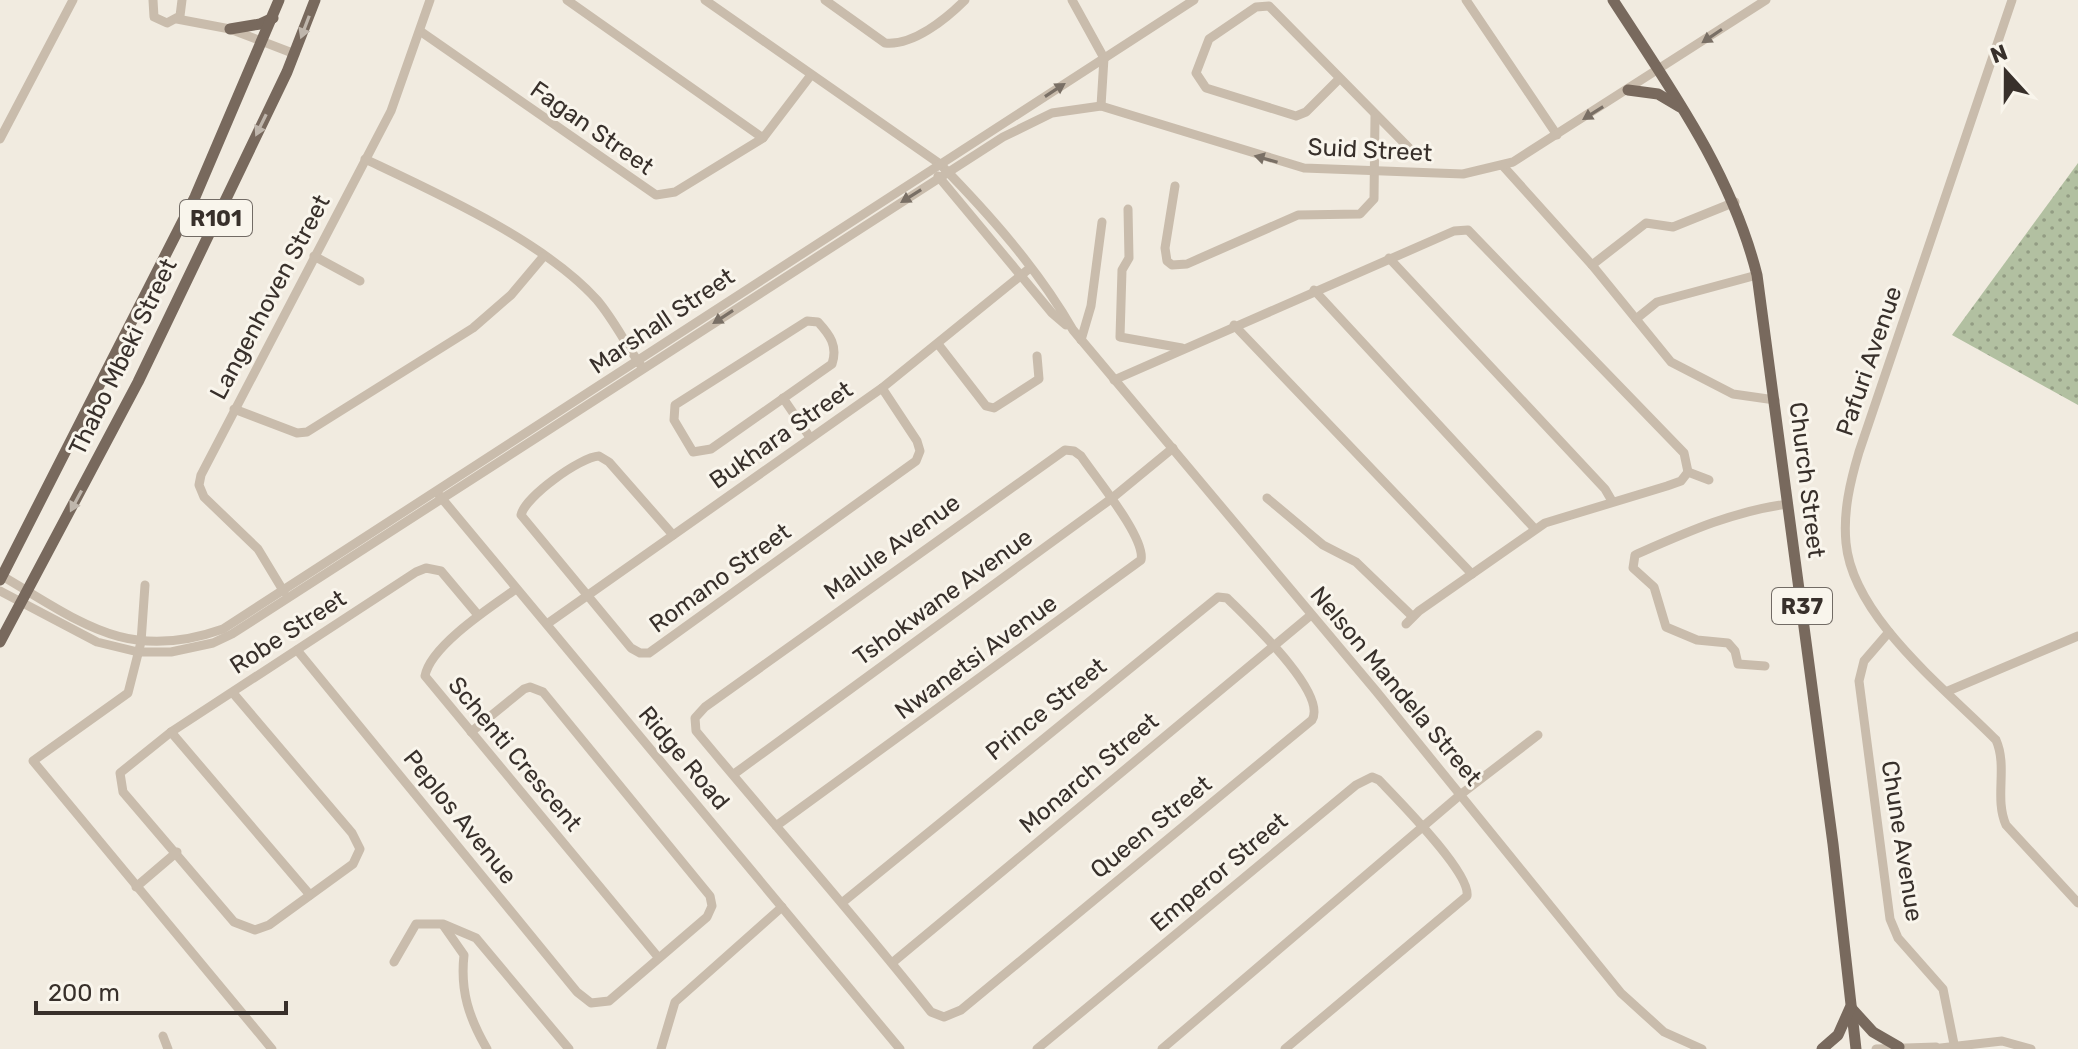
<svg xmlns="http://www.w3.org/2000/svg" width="2078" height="1049" viewBox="0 0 2078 1049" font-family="Rubik,sans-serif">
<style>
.grass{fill:url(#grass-dots)}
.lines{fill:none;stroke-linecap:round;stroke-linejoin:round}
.minor{stroke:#c9bcac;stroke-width:9}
.major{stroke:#78695d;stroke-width:11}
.oneway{fill:#bfb6ac}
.oneway2{fill:#796f65}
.labels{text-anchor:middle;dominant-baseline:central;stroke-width:6;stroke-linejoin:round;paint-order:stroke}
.shield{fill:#f9f5ec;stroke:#726b65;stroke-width:2}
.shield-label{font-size:22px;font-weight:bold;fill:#38302b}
.street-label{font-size:24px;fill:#38302b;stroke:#f9f5ec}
</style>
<defs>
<pattern id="grass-dots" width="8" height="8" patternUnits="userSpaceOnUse" patternTransform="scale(2)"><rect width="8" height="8" fill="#b2c0a1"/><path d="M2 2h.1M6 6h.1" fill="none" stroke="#929c83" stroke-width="1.8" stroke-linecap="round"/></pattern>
</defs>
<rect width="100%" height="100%" fill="#f1ebe0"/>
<!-- grass -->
<path class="grass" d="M2078,163V405L1952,335Z"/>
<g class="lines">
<!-- minor -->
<g class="minor">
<path d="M153,0L154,17L167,23L180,16L182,0"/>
<path d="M567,0L763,138"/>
<path d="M705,0L940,164C989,214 1038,269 1073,330L1376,691L1621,993L1664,1032L1702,1049"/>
<path d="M825,0L885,43C913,46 946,19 965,0"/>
<path d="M1072,0L1104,58L1101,106"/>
<path d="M1466,0L1557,135"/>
<path d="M2012,0L1859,452C1850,482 1843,512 1846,543C1853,618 1946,689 1996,740C2008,767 1994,798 2006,825L2078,903"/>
<path d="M177,19L230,29L295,54"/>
<path d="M420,31L656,195L675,192L763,138L811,75"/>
<path d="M1339,79L1306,112L1296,116L1206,88L1196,73L1209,39L1256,7L1269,6L1412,151"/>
<path d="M0,139L73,0"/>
<path d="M365,159C437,193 544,241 597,300C614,320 626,345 642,367"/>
<path d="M1503,166L1592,265"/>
<path d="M938,176L1052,313L1066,325"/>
<path d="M1175,186L1165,248L1167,261L1172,265L1187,264L1298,215L1360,214L1374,199L1375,116"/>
<path d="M1735,202L1673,227L1646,223L1592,265L1671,362L1733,394L1775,400"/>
<path d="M1128,209L1129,258L1122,270L1120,337L1182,348"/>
<path d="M314,256L360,281"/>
<path d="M1389,258L1605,489L1612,501"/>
<path d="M1314,290L1535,529"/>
<path d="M1636,319L1657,302L1757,275"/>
<path d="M807,321L818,322C830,335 838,346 832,364L711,449L693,452L674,420L675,405Z"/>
<path d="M1234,325L1472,574"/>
<path d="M1081,340L1091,306L1102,222"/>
<path d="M938,344L986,406L994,408L1039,379L1037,356"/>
<path d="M1114,380L1454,231L1468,230L1684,453L1688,472"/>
<path d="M783,398L809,436"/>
<path d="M234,409L297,433L307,432L473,328L511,295L543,257"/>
<path d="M1688,472L1709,480"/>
<path d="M439,495L900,1049"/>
<path d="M1267,498L1323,545L1356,562L1412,616"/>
<path d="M673,535L609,462L599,456C580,457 525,497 521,515L631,648L640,653H649L916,461L920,451L917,441L882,388"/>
<path d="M2,576C81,622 127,663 223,629L1194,0"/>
<path d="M145,585L141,642L128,693L33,761L272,1049"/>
<path d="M516,589C492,606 430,646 425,676L658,957"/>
<path d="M0,591L97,642L138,652H171L213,643L232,634L1003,137L1052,113L1101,106L1304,168L1463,174L1513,162L1766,0"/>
<path d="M284,592L258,549L204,497L199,485L201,475L391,111L430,0"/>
<path d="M547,624L882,388L1030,268"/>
<path d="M1406,624L1419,611L1545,523L1667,486L1681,481L1688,472"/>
<path d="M1889,632L1864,661L1859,681L1890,919L1898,938L1943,989L1955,1049"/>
<path d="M297,650L577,992L591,1003L609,1001L707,917L712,906L710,896L543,692L530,687L524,689L471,732"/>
<path d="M1765,666L1738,664L1735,651L1728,643L1697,640L1666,627L1654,587L1633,568L1635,555C1685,533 1733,511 1788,504"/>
<path d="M1948,691L2078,636"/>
<path d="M233,693L352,833L360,849L353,864L269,925L255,930L234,922L123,792L120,773L171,732L416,572L426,568L441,571L478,615"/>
<path d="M171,732L310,895"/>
<path d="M734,774L1111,499L1173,448"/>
<path d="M776,826L1141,560C1146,538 1095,477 1081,456L1074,451L1065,450L705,707L695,718L696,731C774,825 855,916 931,1012L944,1017L961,1010L1312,720C1328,693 1248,619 1227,598L1218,597L843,902"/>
<path d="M136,887L177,852"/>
<path d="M443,925L464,955C460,991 469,1018 487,1049"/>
<path d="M394,962L416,924H443L476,938L569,1049"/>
<path d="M892,963L1311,615"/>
<path d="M163,1036L168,1049"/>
<path d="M661,1049L675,1002L782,907"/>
<path d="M1037,1049L1356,785L1372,777L1379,780C1398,800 1471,873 1467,896L1285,1049"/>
<path d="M1162,1049L1460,795L1538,735"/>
<path d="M1876,1049L1936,1047"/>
<path d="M1932,1049L2002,1041L2031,1049"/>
</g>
<!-- major -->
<g class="major">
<path d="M1613,0C1670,88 1731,172 1757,275L1833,844L1856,1049"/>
<path d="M230,29L260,24L273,18"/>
<path d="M1628,90L1658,94L1680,107"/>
<path d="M0,580L195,197L279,0"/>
<path d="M0,642L138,382L287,72L315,0"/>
<path d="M1852,1009L1873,1032L1899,1047"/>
<path d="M1822,1049L1838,1035L1850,1008"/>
</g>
</g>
<!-- one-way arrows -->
<defs><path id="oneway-solid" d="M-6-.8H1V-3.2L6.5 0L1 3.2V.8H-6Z" transform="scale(2)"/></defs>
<g class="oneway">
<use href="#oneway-solid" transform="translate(305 27) rotate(111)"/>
<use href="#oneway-solid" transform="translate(261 125) rotate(116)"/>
<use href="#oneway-solid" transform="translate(76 501) rotate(118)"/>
</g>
<g class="oneway2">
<use href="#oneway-solid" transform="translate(1712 36) rotate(146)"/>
<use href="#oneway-solid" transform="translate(1055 90) rotate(-33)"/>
<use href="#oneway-solid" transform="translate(1593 113) rotate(148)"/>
<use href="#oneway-solid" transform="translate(1266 159) rotate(-164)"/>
<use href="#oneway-solid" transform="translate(911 196) rotate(148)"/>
<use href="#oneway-solid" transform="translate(723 317) rotate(147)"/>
</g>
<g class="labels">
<!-- shield labels -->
<g class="shield">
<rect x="180" y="200" width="72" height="36" rx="6"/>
<rect x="1772" y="588" width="60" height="36" rx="6"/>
</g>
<g class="shield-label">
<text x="216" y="218">R101</text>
<text x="1802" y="606">R37</text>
</g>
<!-- street labels -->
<g class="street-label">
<text transform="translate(592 128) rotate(35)">Fagan Street</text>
<text transform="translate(1370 150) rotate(3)">Suid Street</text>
<text transform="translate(270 297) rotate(-62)">Langenhoven Street</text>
<text transform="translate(662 321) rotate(-34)">Marshall Street</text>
<text transform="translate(123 357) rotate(-64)">Thabo Mbeki Street</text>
<text transform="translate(1869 361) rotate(-71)">Pafuri Avenue</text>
<text transform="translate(781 435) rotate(-35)">Bukhara Street</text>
<text transform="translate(1807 480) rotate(83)">Church Street</text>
<text transform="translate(892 547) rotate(-36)">Malule Avenue</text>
<text transform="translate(720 578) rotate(-36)">Romano Street</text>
<text transform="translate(943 597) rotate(-36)">Tshokwane Avenue</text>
<text transform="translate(288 632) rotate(-33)">Robe Street</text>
<text transform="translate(976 657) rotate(-36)">Nwanetsi Avenue</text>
<text transform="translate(1396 686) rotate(50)">Nelson Mandela Street</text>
<text transform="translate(1046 709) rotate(-39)">Prince Street</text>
<text transform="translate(515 754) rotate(50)">Schenti Crescent</text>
<text transform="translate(684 758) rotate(50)">Ridge Road</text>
<text transform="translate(1089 773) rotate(-40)">Monarch Street</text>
<text transform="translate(460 817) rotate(51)">Peplos Avenue</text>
<text transform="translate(1151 827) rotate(-39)">Queen Street</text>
<text transform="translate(1902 841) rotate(81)">Chune Avenue</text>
<text transform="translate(1219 872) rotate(-40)">Emperor Street</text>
</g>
</g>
<!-- north arrow -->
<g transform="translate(2006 72) rotate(339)" stroke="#f9f5ec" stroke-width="6" paint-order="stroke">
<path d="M0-6L14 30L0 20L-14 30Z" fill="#38302b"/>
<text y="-12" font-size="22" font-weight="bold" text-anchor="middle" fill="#38302b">N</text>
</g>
<!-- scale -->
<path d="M36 1001v12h250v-12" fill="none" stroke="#38302b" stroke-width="4"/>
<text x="48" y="1001" font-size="24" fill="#38302b" stroke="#f9f5ec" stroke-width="6" paint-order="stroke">200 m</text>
</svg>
